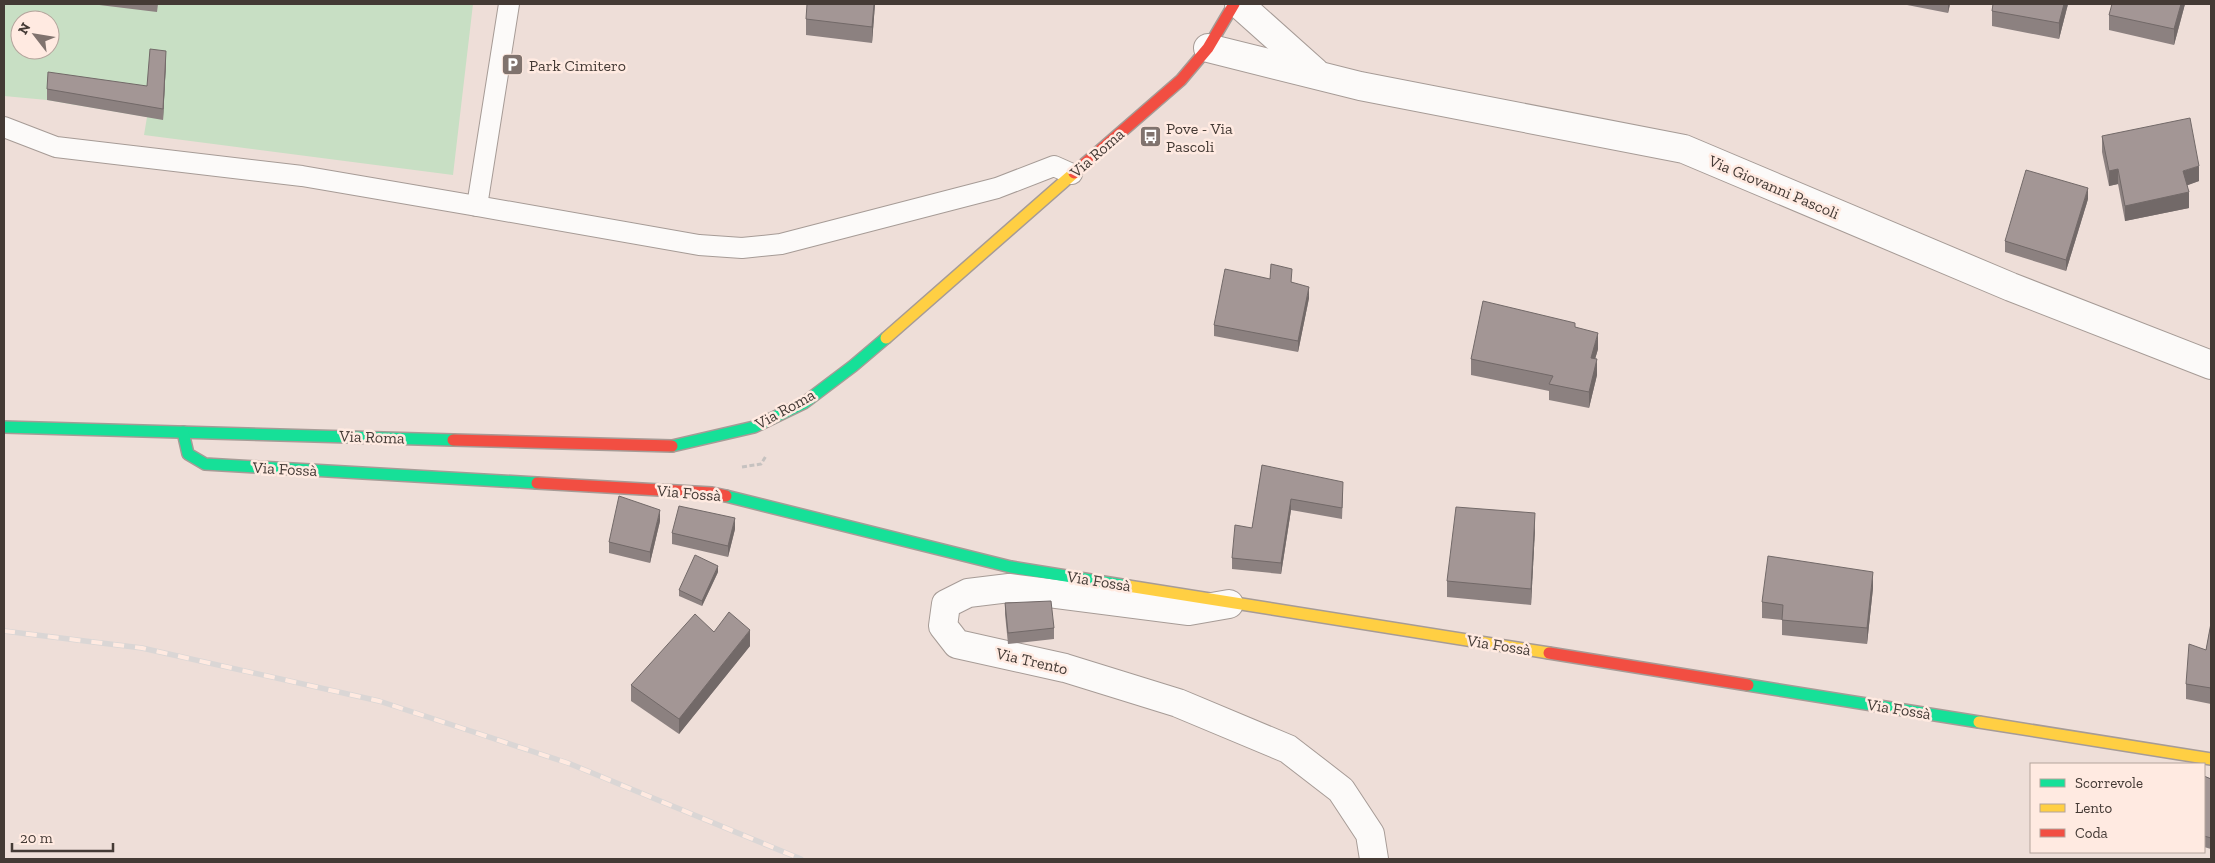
<svg xmlns="http://www.w3.org/2000/svg" width="2215" height="863" viewBox="0 0 2215 863" font-family="'Zilla Slab',serif">
<style>
.green{fill:#c8dfc4;fill-rule:evenodd}
.lines{fill:none;stroke-linecap:round;stroke-linejoin:round}
.lane-casing{stroke:#a69b96;stroke-width:22}
.street-casing{stroke:#a69b96;stroke-width:30}
.fast-casing{stroke:#a69b96;stroke-width:14}
.slow-casing{stroke:#a69b96;stroke-width:14}
.jam-casing{stroke:#a69b96;stroke-width:14}
.path{stroke:#c6c2c0;stroke-width:3;stroke-dasharray:5 2.5;stroke-linecap:butt}
.lane{stroke:#fcfaf9;stroke-width:20}
.street{stroke:#fcfaf9;stroke-width:28}
.fast{stroke:#16e098;stroke-width:11}
.slow{stroke:#ffcf43;stroke-width:11}
.jam{stroke:#f24e42;stroke-width:11}
.rail-casing{stroke:#dad6d5;stroke-width:5.5}
.rail{stroke:#ffeae1;stroke-width:4;stroke-dasharray:11;stroke-linecap:butt}
.wall{fill:#8c8180}
.shaded-wall{fill:#726968}
.building{fill:#a39695;stroke:#726968}
.labels{text-anchor:middle;dominant-baseline:central;stroke-width:5;stroke-linejoin:round;paint-order:stroke}
.poi-label{font-size:16px;fill:#443a35;stroke:#ffeae1;text-anchor:start}
.street-label{font-size:16px;fill:#443a35;stroke:#ffeae1}
</style>
<rect width="100%" height="100%" fill="#eeded8"/>
<!-- green -->
<path class="green" d="M4,4H473L453,175L144,135L147,117L47,100L4,96ZM20,20H50V50H20Z"/>
<g class="lines">
<defs>
<g id="lane">
<path d="M509,4L477,206L699,245L742,248L781,244L997,188L1054,166L1072,174"/>
<path d="M4,127L56,147L302,176L477,206"/>
</g>
<g id="street">
<path d="M1239,4L1315,72"/>
<path d="M1208,48L1360,86L1684,149L2011,287L2211,365"/>
<path d="M1229,604L1189,611L1009,588L968,593L946,604L943,626L957,644L1065,668L1178,703L1288,749L1341,790L1370,834L1374,859"/>
</g>
<g id="fast">
<path d="M4,427L453,440"/>
<path d="M183,432L188,454L205,464L537,483"/>
<path d="M672,446L754,427L804,403L853,366L886,338"/>
<path d="M726,496L1011,567L1128,586"/>
<path d="M1748,685L1979,722"/>
</g>
<g id="slow">
<path d="M886,338L1074,173"/>
<path d="M1128,586L1549,653"/>
<path d="M1979,722L2211,759"/>
</g>
<g id="jam">
<path d="M1074,173L1181,80L1208,48L1234,4"/>
<path d="M453,440L672,446"/>
<path d="M537,483L712,493L726,496"/>
<path d="M1549,653L1748,685"/>
</g>
</defs>
<!-- lane casing -->
<use href="#lane" class="lane-casing"/>
<!-- street casing -->
<use href="#street" class="street-casing"/>
<!-- fast casing -->
<use href="#fast" class="fast-casing"/>
<!-- slow casing -->
<use href="#slow" class="slow-casing"/>
<!-- jam casing -->
<use href="#jam" class="jam-casing"/>
<!-- path -->
<path class="path" d="M742,467L761,464L766,456"/>
<!-- lane -->
<use href="#lane" class="lane"/>
<!-- street -->
<use href="#street" class="street"/>
<!-- fast -->
<use href="#fast" class="fast"/>
<!-- slow -->
<use href="#slow" class="slow"/>
<!-- jam -->
<use href="#jam" class="jam"/>
<defs>
<path id="rail" d="M4,631L142,648L379,701L568,763L801,859"/>
</defs>
<!-- rail casing -->
<use href="#rail" class="rail-casing"/>
<!-- rail -->
<use href="#rail" class="rail"/>
</g>
<!-- wall -->
<g class="wall">
<path d="M91,4H158L157,12Z"/>
<path d="M875,4L872,43L806,35V19Z"/>
<path d="M1902,4H1950L1948,13Z"/>
<path d="M1993,4H2068L2059,39L1992,26V11Z"/>
<path d="M2185,4L2174,45L2109,30V15Z"/>
<path d="M166,62L163,120L47,100V89L147,86Z"/>
<path d="M2102,136L2199,181L2187,185L2189,208L2125,221L2118,184L2109,186L2102,152Z"/>
<path d="M2088,199L2066,271L2005,252V241Z"/>
<path d="M1270,279L1292,282L1309,298L1298,352L1214,336V325Z"/>
<path d="M1575,327L1598,349L1595,359L1597,375L1589,408L1549,400V391L1471,375V359Z"/>
<path d="M1262,465L1343,493L1342,519L1291,510L1281,574L1232,569V558L1252,528Z"/>
<path d="M660,521L650,563L609,553V542Z"/>
<path d="M735,529L728,557L672,544V533Z"/>
<path d="M1535,529L1531,605L1447,597V581Z"/>
<path d="M718,572L702,606L679,596V590Z"/>
<path d="M1873,588L1867,644L1782,635V620L1762,618V602Z"/>
<path d="M1005,603L1054,628V639L1008,644L1005,614Z"/>
<path d="M2211,623V704L2186,699V684L2206,650Z"/>
<path d="M714,632L750,646L679,734L631,701V685Z"/>
<path d="M2204,776L2211,779V849L2204,847Z"/>
</g>
<!-- shaded-wall -->
<g class="shaded-wall">
<path d="M874,4H875L872,43V27Z"/>
<path d="M1948,4H1950L1948,13Z"/>
<path d="M2064,4H2068L2059,39V23Z"/>
<path d="M2181,4H2185L2174,45V29Z"/>
<path d="M166,51V62L163,120V109Z"/>
<path d="M2199,166V181L2183,187V171Z"/>
<path d="M2118,169V184L2109,186V171Z"/>
<path d="M2088,188V199L2066,271V260Z"/>
<path d="M2189,192V208L2125,221V206Z"/>
<path d="M1309,287V298L1298,352V341Z"/>
<path d="M1598,333V349L1591,373V358Z"/>
<path d="M1597,359V375L1589,408V392Z"/>
<path d="M1291,499V510L1281,574V563Z"/>
<path d="M660,510V521L650,563V552Z"/>
<path d="M1535,513V529L1531,605V589Z"/>
<path d="M735,518V529L728,557V546Z"/>
<path d="M718,566V572L702,606V601Z"/>
<path d="M1873,572V588L1867,644V628Z"/>
<path d="M750,630V646L679,734V719Z"/>
</g>
<!-- building -->
<g class="building">
<path d="M807,4H874L872,27L806,19Z"/>
<path d="M1993,4H2064L2059,23L1992,11Z"/>
<path d="M2112,4H2181L2174,29L2109,15Z"/>
<path d="M150,49L166,51L163,109L47,89L48,72L147,86Z"/>
<path d="M2190,118L2199,166L2183,171L2189,192L2125,206L2118,169L2109,171L2102,136Z"/>
<path d="M2026,170L2088,188L2066,260L2005,241Z"/>
<path d="M1271,264L1292,269L1291,282L1309,287L1298,341L1214,325L1225,269L1270,279Z"/>
<path d="M1483,301L1575,323V327L1598,333L1591,358L1597,359L1589,392L1549,384L1553,376L1471,359Z"/>
<path d="M1262,465L1343,482L1342,508L1291,499L1281,563L1232,558L1235,525L1252,528Z"/>
<path d="M619,496L660,510L650,552L609,542Z"/>
<path d="M679,506L735,518L728,546L672,533Z"/>
<path d="M1456,507L1535,513L1531,589L1447,581Z"/>
<path d="M695,555L718,566L702,601L679,590Z"/>
<path d="M1768,556L1873,572L1867,628L1782,620L1783,605L1762,602Z"/>
<path d="M1051,601L1054,628L1008,633L1005,603Z"/>
<path d="M729,612L750,630L679,719L631,685L695,614L714,632Z"/>
<path d="M2211,623V688L2186,684L2189,644L2206,650Z"/>
<path d="M2204,776L2211,779V838L2204,836Z"/>
</g>
<!-- icons -->
<defs>
<symbol id="parking-square" viewBox="-11 -11 22 22"><rect x="-9" y="-9" width="18" height="18" rx="4" fill="#80736e" stroke="#ffeae1"/><path d="M-3.5-5.5H1a3.5 3.5 0 0 1 0 7H-1V5.5H-3.5ZM-1-3.4V-.6H.8a1.4 1.4 0 0 0 0-2.8Z" fill="#fff"/></symbol>
<symbol id="bus-square" viewBox="-11 -11 22 22"><rect x="-9" y="-9" width="18" height="18" rx="4" fill="#80736e" stroke="#ffeae1"/><path d="M-5-6H5V4H4V6H2V4H-2V6H-4V4H-5ZM-3.5-4V0h7V-4ZM-3.5 1.2v1.5H-2V1.2ZM2 1.2v1.5H3.5V1.2Z" fill="#fff"/></symbol>
</defs>
<g fill-rule="evenodd">
<use href="#parking-square" x="500" y="52" width="25" height="25"/>
<use href="#bus-square" x="1138" y="124" width="25" height="25"/>
</g>
<g class="labels">
<!-- poi labels -->
<g class="poi-label">
<text x="529" y="65">Park Cimitero</text>
<text x="1166" y="128">Pove - Via<tspan x="1166" dy="18">Pascoli</tspan></text>
</g>
<!-- street labels -->
<g class="street-label">
<text transform="translate(1097 153) rotate(-41)">Via Roma</text>
<text transform="translate(1774 187) rotate(23)">Via Giovanni Pascoli</text>
<text transform="translate(785 409) rotate(-29)">Via Roma</text>
<text transform="translate(372 437) rotate(2)">Via Roma</text>
<text transform="translate(285 469) rotate(3)">Via Fossà</text>
<text transform="translate(689 493) rotate(5)">Via Fossà</text>
<text transform="translate(1099 581) rotate(9)">Via Fossà</text>
<text transform="translate(1499 645) rotate(9)">Via Fossà</text>
<text transform="translate(1032 661) rotate(13)">Via Trento</text>
<text transform="translate(1899 709) rotate(9)">Via Fossà</text>
</g>
</g>
<!-- border -->
<rect width="2215" height="863" fill="none" stroke="#443a35" stroke-width="10"/>
<!-- legend -->
<rect x="2030" y="763" width="175" height="90" fill="#ffeae1" stroke="#b4a49c"/>
<rect x="2040" y="779" width="25" height="8" fill="#16e098" stroke="#b4a49c"/>
<text x="2075" y="788" font-size="15" fill="#443a35">Scorrevole</text>
<rect x="2040" y="804" width="25" height="8" fill="#ffcf43" stroke="#b4a49c"/>
<text x="2075" y="813" font-size="15" fill="#443a35">Lento</text>
<rect x="2040" y="829" width="25" height="8" fill="#f24e42" stroke="#b4a49c"/>
<text x="2075" y="838" font-size="15" fill="#443a35">Coda</text>
<!-- north arrow -->
<g transform="translate(35 35) rotate(301)"><circle r="24" fill="#ffeae1" stroke="#b4a49c"/>
<path d="M0-4L9 19L0 12L-9 19Z" fill="#80736e"/>
<text y="-8" font-size="14" font-weight="bold" text-anchor="middle" fill="#443a35">N</text>
</g>
<!-- scale -->
<path d="M12 843v8h101v-8" fill="none" stroke="#443a35" stroke-width="2.5"/>
<text x="20" y="843" font-size="15" fill="#443a35" stroke="#ffeae1" stroke-width="4" paint-order="stroke">20 m</text>
</svg>
